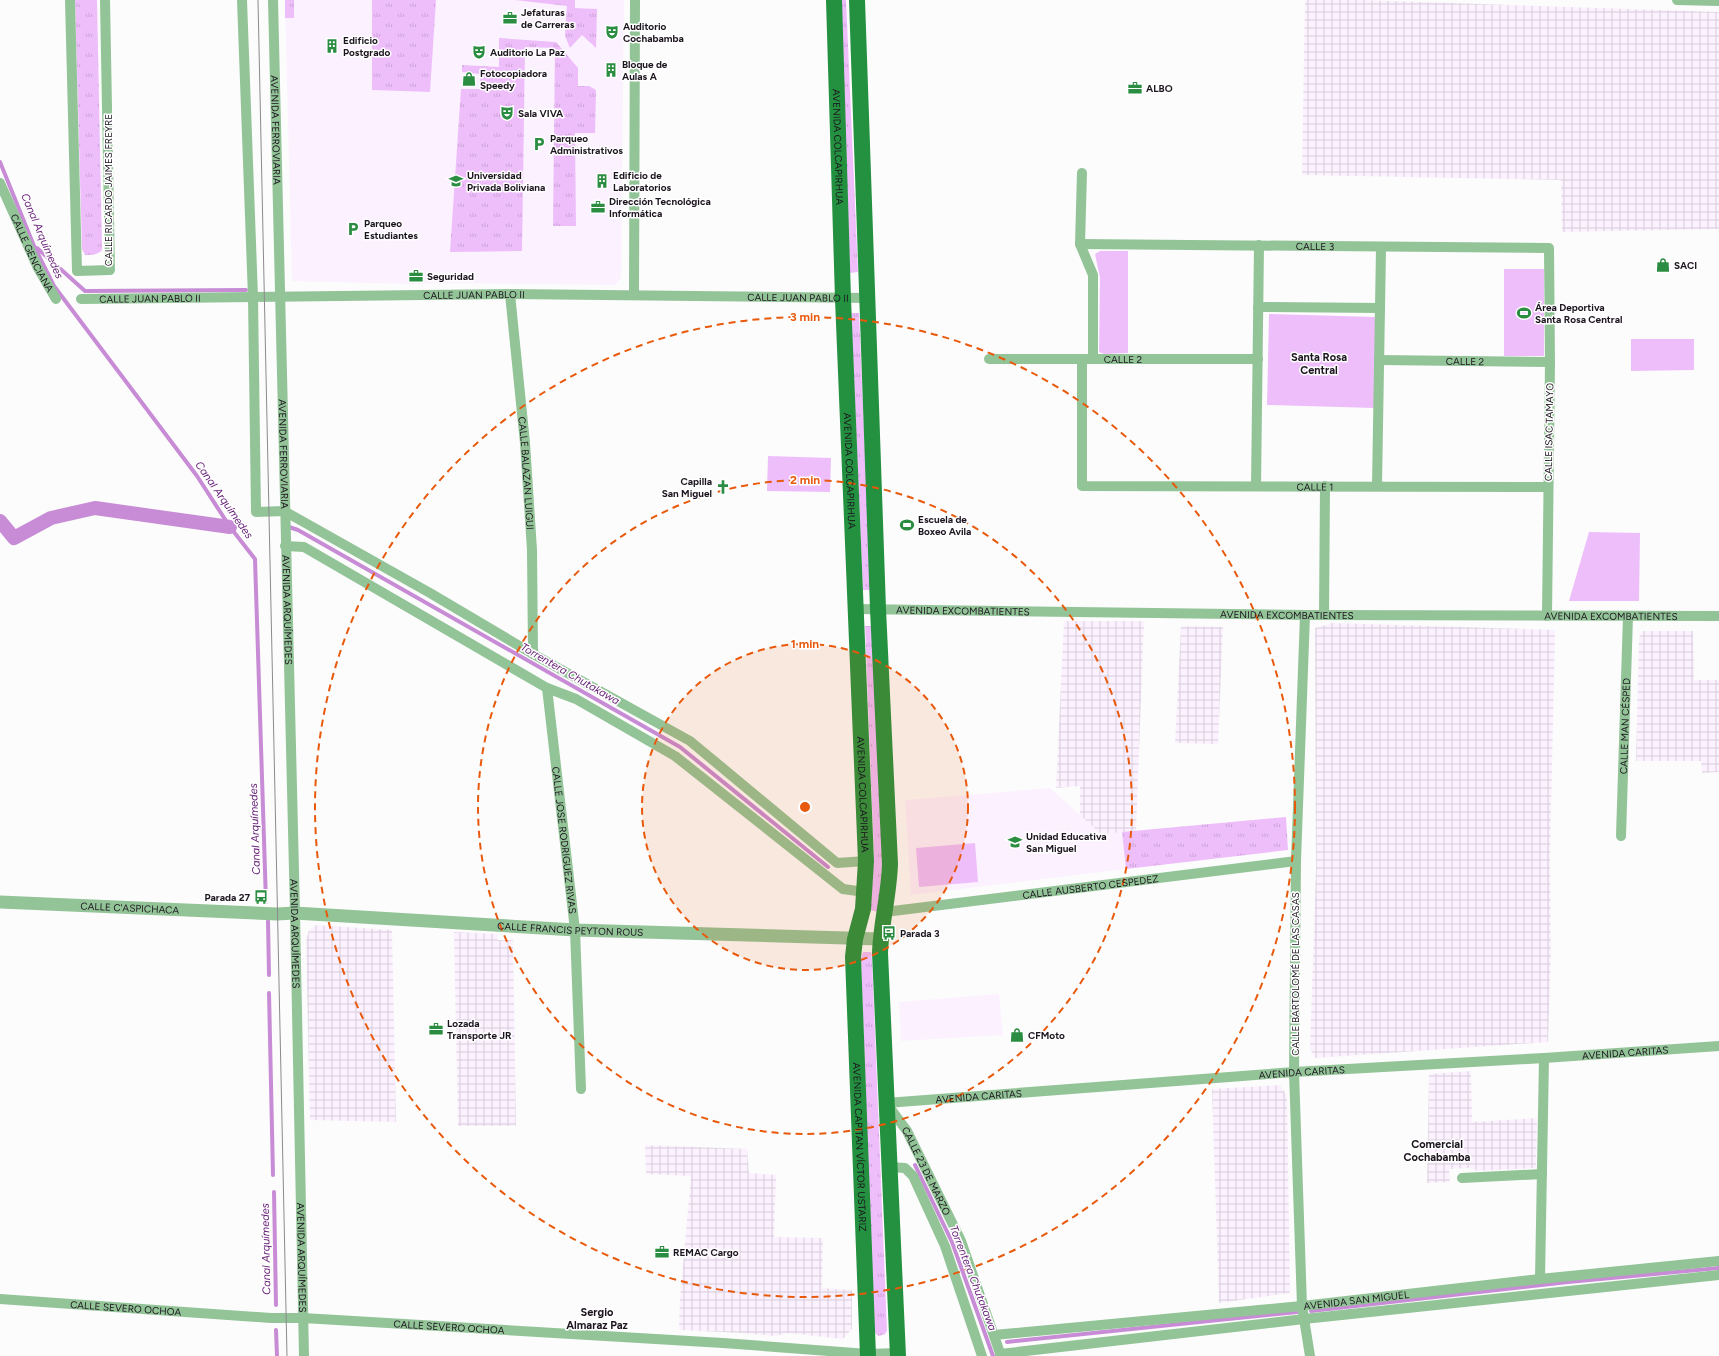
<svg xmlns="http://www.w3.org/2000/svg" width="1719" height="1356" viewBox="0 0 1719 1356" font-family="Figtree,sans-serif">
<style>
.built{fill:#fcf1ff}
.industrial{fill:url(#industrial-grid)}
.grass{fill:url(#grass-tufts)}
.park{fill:#eebefb}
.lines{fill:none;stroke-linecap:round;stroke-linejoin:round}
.stream{stroke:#c78cd5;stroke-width:4}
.canal{stroke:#c78cd5;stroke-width:14}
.minor{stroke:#92c497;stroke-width:10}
.tertiary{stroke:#92c497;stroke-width:13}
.primary{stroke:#23913f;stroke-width:16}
.tram{stroke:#8d898e;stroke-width:1}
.ring{fill:none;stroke:#e8590c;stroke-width:2;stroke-dasharray:7 5}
.labels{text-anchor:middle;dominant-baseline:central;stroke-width:3;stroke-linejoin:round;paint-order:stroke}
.poi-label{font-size:10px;font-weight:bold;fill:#1c141e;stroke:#fff;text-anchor:start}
.street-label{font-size:10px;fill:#1c141e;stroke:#fff}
.water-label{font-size:11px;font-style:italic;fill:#682178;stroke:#fff}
.neighbourhood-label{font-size:11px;font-weight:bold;fill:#1c141e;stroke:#fff}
.centre{fill:#e8590c;stroke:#fff;stroke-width:2}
.ring-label{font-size:12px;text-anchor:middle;font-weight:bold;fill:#e8590c;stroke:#fff;stroke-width:3;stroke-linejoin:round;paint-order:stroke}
</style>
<defs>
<pattern id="industrial-grid" width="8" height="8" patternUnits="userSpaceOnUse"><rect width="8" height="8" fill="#fcf1ff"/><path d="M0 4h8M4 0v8" fill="none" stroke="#d7ceda"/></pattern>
<pattern id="grass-tufts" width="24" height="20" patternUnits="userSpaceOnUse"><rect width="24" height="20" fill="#eebefb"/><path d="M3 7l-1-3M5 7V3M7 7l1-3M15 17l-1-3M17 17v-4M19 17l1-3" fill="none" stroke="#cca2d7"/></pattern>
</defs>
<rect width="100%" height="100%" fill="#fcfcfc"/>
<!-- built -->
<g class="built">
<path d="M285,0H624L621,278L615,285L441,283L411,284L292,281Z"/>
<path d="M1050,788L1101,834L1122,832L1126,869L911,895L905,800Z"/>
<path d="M999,994L1003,1035L901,1041L899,1002Z"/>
</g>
<!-- industrial -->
<g class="industrial">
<path d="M1305,0H1361L1719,12V229L1562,232L1561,180L1302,175Z"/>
<path d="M1064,621H1144L1136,831L1101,834L1080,815V786L1056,788Z"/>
<path d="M1332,623L1555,630L1550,857L1551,954L1548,1042L1315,1058L1310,1049L1316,869L1315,628Z"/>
<path d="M1181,626L1223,627L1218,744L1175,743Z"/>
<path d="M1643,631H1693L1694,680H1719V772L1702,773L1701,761H1636L1639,637Z"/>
<path d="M316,925L392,930L396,1122L310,1120L306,941L309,930Z"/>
<path d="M454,932L498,934V940H513L516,1126H458Z"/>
<path d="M1471,1071L1472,1122L1537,1118L1536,1168L1477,1171L1470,1168L1449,1169L1450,1182L1427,1183L1429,1074Z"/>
<path d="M1280,1085L1287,1096L1290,1293L1219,1303L1212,1089Z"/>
<path d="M645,1145L747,1149L749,1173L776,1175L774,1237L823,1238L822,1288L852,1290V1329L843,1339L789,1333L775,1336L742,1333L679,1330L680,1299L691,1176L646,1174Z"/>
</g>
<!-- grass -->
<g class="grass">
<path d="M75,0H97L102,250C97,255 92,255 85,255L82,249Z"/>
<rect x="285" y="0" width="9" height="18"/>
<path d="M372,0H436L430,92L372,90Z"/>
<path d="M515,0H575V8L597,9L596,48L582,35L570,48L565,36L567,6Z"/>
<path d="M838,0H846L858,272L850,273Z"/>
<path d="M499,38L556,42L578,68V86H589L596,90L595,133H575L576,226H553L555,48L525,47L522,251L450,252L461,89H480V74L462,72V65L499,67Z"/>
<path d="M851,313H859L871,590H863Z"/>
<path d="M865,626H873L883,857L878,912L870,910L874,856Z"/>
<path d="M1286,817L1288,850L1126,869L1122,832Z"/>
<path d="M863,952H871L872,959L887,1331L885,1334L879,1336L876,1334L874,1330L861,958Z"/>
</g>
<!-- park -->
<g class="park">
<path d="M1100,251H1128V353L1104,354L1099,352L1100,278L1095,254Z"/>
<rect x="1504" y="269" width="40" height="87"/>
<path d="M1269,314L1376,317L1374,408L1267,405Z"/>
<path d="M1631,339H1694V370L1631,371Z"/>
<path d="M768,456L831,458L830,492L767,491Z"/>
<path d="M1589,532L1640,533L1639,601H1569Z"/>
<path d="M975,843L978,882L919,887L916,848Z"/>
</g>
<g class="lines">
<!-- stream -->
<g class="stream">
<path d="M0,162L34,246L54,286L197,476L230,527L255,559L266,902"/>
<path d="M37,248L85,291L246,290"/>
<path d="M286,526L298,530L680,747L828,867"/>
<path d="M268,921L269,975"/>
<path d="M269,993L273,1175"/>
<path d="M915,1165L952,1242L993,1356"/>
<path d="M274,1192L276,1305"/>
<path d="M1311,1311L1568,1282L1719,1268"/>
<path d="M276,1330L277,1356"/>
<path d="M1007,1342L1297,1312"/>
</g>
<!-- canal -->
<path class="canal" d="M0,521L14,538L51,518L95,508L230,527"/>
<!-- minor -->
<g class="minor">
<path d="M70,0L77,271L110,270L105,0"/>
<path d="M242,0L253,297L256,512L284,511L430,593L533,654L690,741L837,863L866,861"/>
<path id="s1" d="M273,0L295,913L304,1356"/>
<path d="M1677,0L1719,1"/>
<path d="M1082,173L1080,244L1093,275V359"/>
<path id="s2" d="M0,183L38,268L56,299"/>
<path id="s3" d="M1080,244L1549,248L1550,362L1547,616"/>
<path id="s4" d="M510,294L525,443L532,550L533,654"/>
<path d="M634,294L635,0"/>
<path id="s5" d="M81,299L510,294L867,298"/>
<path d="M1258,307L1380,308"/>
<path id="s6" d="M989,359H1258"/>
<path id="s7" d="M1082,359V486L1548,487"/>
<path id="s8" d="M1379,360L1550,362"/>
<path d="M1256,486L1259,245"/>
<path d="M1377,486L1381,248"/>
<path d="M285,546L304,547L547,688L576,699L675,756L843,889L865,892"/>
<path id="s9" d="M856,609L1305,615L1719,616"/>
<path d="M1305,615L1296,861L1294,1072L1302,1306L1310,1356"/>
<path d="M1324,615L1325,486"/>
<path id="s10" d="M547,688L575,930L581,1089"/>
<path id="s11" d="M1621,836L1628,616"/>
<path id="s12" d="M885,912L1296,861"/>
<path id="s13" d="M886,1103L1294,1072L1544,1058L1719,1046"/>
<path id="s14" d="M887,1104L907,1131L961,1241L1001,1356"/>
<path d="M889,1167L905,1168L913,1176L945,1246L982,1356"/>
<path d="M1462,1178L1542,1174"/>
<path d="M1540,1279L1544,1058"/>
<path id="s15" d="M0,1299L271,1318H303L723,1343L868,1354L898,1353"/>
<path id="s16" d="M994,1335L1302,1306L1540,1279L1719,1261"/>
<path d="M1000,1354L1304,1319L1719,1275"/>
</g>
<!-- tertiary -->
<path class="tertiary" id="s17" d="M0,902L277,914L295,913L575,930L880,939"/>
<!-- primary -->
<g class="primary">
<path id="s18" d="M834,0L843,299L866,861L863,909L855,939L853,957L868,1356"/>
<path d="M857,0L878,609L890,864C889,895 881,923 880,953L898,1356"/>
</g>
<!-- tram -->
<path class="tram" d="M258,0L287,1356"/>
</g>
<!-- distance rings -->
<circle cx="805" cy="807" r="163" fill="#e8590c" fill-opacity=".12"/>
<g class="ring">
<circle cx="805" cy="807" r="163"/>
<circle cx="805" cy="807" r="327"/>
<circle cx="805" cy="807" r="490"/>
</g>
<!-- icons -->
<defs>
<symbol id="office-bare" viewBox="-9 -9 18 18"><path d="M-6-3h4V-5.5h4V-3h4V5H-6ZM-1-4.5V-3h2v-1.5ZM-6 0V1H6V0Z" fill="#2b8d41" stroke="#fff" stroke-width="2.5" paint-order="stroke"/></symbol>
<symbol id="theatre-bare" viewBox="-9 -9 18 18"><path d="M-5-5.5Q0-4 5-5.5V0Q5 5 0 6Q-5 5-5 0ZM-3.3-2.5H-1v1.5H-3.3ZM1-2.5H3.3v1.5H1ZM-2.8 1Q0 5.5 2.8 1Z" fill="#2b8d41" stroke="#fff" stroke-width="2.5" paint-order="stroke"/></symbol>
<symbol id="building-bare" viewBox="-9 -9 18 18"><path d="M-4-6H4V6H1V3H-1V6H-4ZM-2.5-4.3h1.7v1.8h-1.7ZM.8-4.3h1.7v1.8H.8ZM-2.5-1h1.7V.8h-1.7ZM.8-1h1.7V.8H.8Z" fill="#2b8d41" stroke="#fff" stroke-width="2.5" paint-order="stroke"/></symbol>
<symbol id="shop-bare" viewBox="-9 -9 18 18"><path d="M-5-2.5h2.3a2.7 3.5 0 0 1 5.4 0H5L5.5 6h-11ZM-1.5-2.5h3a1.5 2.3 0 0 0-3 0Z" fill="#2b8d41" stroke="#fff" stroke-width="2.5" paint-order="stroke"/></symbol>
<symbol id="parking-bare" viewBox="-9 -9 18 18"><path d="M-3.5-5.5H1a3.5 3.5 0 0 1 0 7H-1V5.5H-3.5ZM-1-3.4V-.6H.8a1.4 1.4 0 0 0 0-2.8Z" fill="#2b8d41" stroke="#fff" stroke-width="2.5" paint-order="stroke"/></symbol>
<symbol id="university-bare" viewBox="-9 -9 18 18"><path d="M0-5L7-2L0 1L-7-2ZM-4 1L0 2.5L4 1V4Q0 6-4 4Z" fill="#2b8d41" stroke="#fff" stroke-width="2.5" paint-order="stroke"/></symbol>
<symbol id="stadium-bare" viewBox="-9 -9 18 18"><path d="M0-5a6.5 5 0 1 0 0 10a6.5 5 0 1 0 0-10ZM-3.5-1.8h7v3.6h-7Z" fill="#2b8d41" stroke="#fff" stroke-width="2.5" paint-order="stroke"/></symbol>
<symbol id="church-bare" viewBox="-9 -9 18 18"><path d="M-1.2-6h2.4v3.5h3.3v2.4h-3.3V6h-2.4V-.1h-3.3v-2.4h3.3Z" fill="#2b8d41" stroke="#fff" stroke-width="2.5" paint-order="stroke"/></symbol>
<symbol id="school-bare" viewBox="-9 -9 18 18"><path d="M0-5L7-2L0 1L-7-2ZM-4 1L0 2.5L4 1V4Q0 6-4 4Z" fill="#2b8d41" stroke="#fff" stroke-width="2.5" paint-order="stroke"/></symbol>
<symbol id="bus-bare" viewBox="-9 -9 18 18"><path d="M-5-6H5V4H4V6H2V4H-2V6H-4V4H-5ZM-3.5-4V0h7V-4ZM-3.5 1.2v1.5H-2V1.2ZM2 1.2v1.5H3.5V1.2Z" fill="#2b8d41" stroke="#fff" stroke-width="2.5" paint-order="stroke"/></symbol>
</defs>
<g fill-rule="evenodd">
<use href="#office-bare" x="500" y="8" width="20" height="20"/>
<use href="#theatre-bare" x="602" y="22" width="20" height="20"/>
<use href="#building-bare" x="322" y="36" width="20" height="20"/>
<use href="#theatre-bare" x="469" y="42" width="20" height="20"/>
<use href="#building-bare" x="601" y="60" width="20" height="20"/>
<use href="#shop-bare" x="459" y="69" width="20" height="20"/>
<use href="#office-bare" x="1125" y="78" width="20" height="20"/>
<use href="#theatre-bare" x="497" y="103" width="20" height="20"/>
<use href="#parking-bare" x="529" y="134" width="20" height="20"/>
<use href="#university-bare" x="446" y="171" width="20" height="20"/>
<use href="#building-bare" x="592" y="171" width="20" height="20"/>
<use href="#office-bare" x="588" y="197" width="20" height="20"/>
<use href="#parking-bare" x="343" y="219" width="20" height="20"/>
<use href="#shop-bare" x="1653" y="255" width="20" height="20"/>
<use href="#office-bare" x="406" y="266" width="20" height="20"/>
<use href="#stadium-bare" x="1514" y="303" width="20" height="20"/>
<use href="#church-bare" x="713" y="477" width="20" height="20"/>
<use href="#stadium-bare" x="897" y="515" width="20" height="20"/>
<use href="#school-bare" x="1005" y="832" width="20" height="20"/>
<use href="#bus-bare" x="251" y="887" width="20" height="20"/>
<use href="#bus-bare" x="879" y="923" width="20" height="20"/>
<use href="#office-bare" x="426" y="1019" width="20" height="20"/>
<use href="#shop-bare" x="1007" y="1025" width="20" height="20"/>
<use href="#office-bare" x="652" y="1242" width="20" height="20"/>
</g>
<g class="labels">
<!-- poi labels -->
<g class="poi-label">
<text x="521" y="12">Jefaturas<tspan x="521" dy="12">de Carreras</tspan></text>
<text x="623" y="26">Auditorio<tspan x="623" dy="12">Cochabamba</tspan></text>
<text x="343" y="40">Edificio<tspan x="343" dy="12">Postgrado</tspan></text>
<text x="490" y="52">Auditorio La Paz</text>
<text x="622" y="64">Bloque de<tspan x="622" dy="12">Aulas A</tspan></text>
<text x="480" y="73">Fotocopiadora<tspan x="480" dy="12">Speedy</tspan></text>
<text x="1146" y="88">ALBO</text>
<text x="518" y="113">Sala VIVA</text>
<text x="550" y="138">Parqueo<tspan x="550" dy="12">Administrativos</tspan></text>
<text x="467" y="175">Universidad<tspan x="467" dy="12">Privada Boliviana</tspan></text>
<text x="613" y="175">Edificio de<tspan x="613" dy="12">Laboratorios</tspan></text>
<text x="609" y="201">Dirección Tecnológica<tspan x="609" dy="12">Informática</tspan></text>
<text x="364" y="223">Parqueo<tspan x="364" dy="12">Estudiantes</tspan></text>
<text x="1674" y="265">SACI</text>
<text x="427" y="276">Seguridad</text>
<text x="1535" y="307">Área Deportiva<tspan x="1535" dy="12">Santa Rosa Central</tspan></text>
<text x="712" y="481" text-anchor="end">Capilla<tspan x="712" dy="12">San Miguel</tspan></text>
<text x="918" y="519">Escuela de<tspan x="918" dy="12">Boxeo Avila</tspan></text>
<text x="1026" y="836">Unidad Educativa<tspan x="1026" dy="12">San Miguel</tspan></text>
<text x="250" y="897" text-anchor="end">Parada 27</text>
<text x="900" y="933">Parada 3</text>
<text x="447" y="1023">Lozada<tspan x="447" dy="12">Transporte JR</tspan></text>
<text x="1028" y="1035">CFMoto</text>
<text x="673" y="1252">REMAC Cargo</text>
</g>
<!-- street labels -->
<g class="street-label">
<text stroke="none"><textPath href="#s1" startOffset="130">AVENIDA FERROVIARIA</textPath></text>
<text stroke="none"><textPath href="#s18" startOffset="147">AVENIDA COLCAPIRHUA</textPath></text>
<text transform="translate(108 190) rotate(-90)">CALLE RICARDO JAIMES FREYRE</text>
<text stroke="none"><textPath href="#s3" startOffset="235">CALLE 3</textPath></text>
<text stroke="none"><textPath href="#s2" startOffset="77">CALLE GENCIANA</textPath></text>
<text stroke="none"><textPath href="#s5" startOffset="393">CALLE JUAN PABLO II</textPath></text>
<text stroke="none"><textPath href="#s5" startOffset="69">CALLE JUAN PABLO II</textPath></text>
<text stroke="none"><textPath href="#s5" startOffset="717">CALLE JUAN PABLO II</textPath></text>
<text stroke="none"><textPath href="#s6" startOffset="134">CALLE 2</textPath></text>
<text stroke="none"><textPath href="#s8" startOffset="86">CALLE 2</textPath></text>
<text transform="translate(1549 432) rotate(-89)">CALLE ISAC TAMAYO</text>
<text stroke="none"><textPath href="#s1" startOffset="454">AVENIDA FERROVIARIA</textPath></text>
<text stroke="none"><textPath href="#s18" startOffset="471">AVENIDA COLCAPIRHUA</textPath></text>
<text stroke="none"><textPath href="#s4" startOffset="180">CALLE BALAZAN LUIGUI</textPath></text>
<text stroke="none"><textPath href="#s7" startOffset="360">CALLE 1</textPath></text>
<text stroke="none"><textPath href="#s1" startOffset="610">AVENIDA ARQUÍMEDES</textPath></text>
<text stroke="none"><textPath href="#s9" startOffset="107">AVENIDA EXCOMBATIENTES</textPath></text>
<text stroke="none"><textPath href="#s9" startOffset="431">AVENIDA EXCOMBATIENTES</textPath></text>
<text stroke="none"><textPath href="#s9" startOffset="755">AVENIDA EXCOMBATIENTES</textPath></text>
<text stroke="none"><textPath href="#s11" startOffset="110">CALLE MAN CÉSPED</textPath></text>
<text stroke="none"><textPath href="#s18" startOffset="795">AVENIDA COLCAPIRHUA</textPath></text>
<text stroke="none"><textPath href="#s10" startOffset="153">CALLE JOSE RODRIGUEZ RIVAS</textPath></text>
<text stroke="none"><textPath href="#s12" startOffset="207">CALLE AUSBERTO CESPEDEZ</textPath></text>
<text stroke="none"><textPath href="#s17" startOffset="130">CALLE C'ASPICHACA</textPath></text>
<text stroke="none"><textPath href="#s17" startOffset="571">CALLE FRANCIS PEYTON ROUS</textPath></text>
<text stroke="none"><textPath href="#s1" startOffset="934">AVENIDA ARQUÍMEDES</textPath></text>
<text transform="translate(1295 974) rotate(-90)">CALLE BARTOLOMÉ DE LAS CASAS</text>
<text stroke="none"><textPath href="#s13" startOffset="741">AVENIDA CARITAS</textPath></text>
<text stroke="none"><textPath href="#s13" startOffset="417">AVENIDA CARITAS</textPath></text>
<text stroke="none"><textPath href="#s13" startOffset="93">AVENIDA CARITAS</textPath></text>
<text stroke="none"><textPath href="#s18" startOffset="1149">AVENIDA CAPITAN VÍCTOR USTARIZ</textPath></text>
<text stroke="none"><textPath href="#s14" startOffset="78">CALLE 23 DE MARZO</textPath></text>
<text stroke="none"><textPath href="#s1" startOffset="1258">AVENIDA ARQUÍMEDES</textPath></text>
<text stroke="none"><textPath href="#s16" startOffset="364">AVENIDA SAN MIGUEL</textPath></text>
<text stroke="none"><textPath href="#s15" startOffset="126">CALLE SEVERO OCHOA</textPath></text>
<text stroke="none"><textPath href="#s15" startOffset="450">CALLE SEVERO OCHOA</textPath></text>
</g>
<!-- water labels -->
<g class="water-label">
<text transform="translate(42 236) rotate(67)">Canal Arquímedes</text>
<text transform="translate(224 500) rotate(55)">Canal Arquímedes</text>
<text transform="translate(570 674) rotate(30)">Torrentera Chutakawa</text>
<text transform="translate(255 829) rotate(-92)">Canal Arquímedes</text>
<text transform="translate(266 1249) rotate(-91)">Canal Arquímedes</text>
<text transform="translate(973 1278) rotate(69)">Torrentera Chutakawa</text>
</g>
<!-- neighbourhood labels -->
<g class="neighbourhood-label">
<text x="1319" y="357">Santa Rosa<tspan x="1319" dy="13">Central</tspan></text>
<text x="1437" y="1144">Comercial<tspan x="1437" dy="13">Cochabamba</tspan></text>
<text x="597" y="1312">Sergio<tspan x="597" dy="13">Almaraz Paz</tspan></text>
</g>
</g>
<circle cx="805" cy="807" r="6" class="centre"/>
<g class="ring-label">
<text x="805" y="321">3 min</text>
<text x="805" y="484">2 min</text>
<text x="805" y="648">1 min</text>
</g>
</svg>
